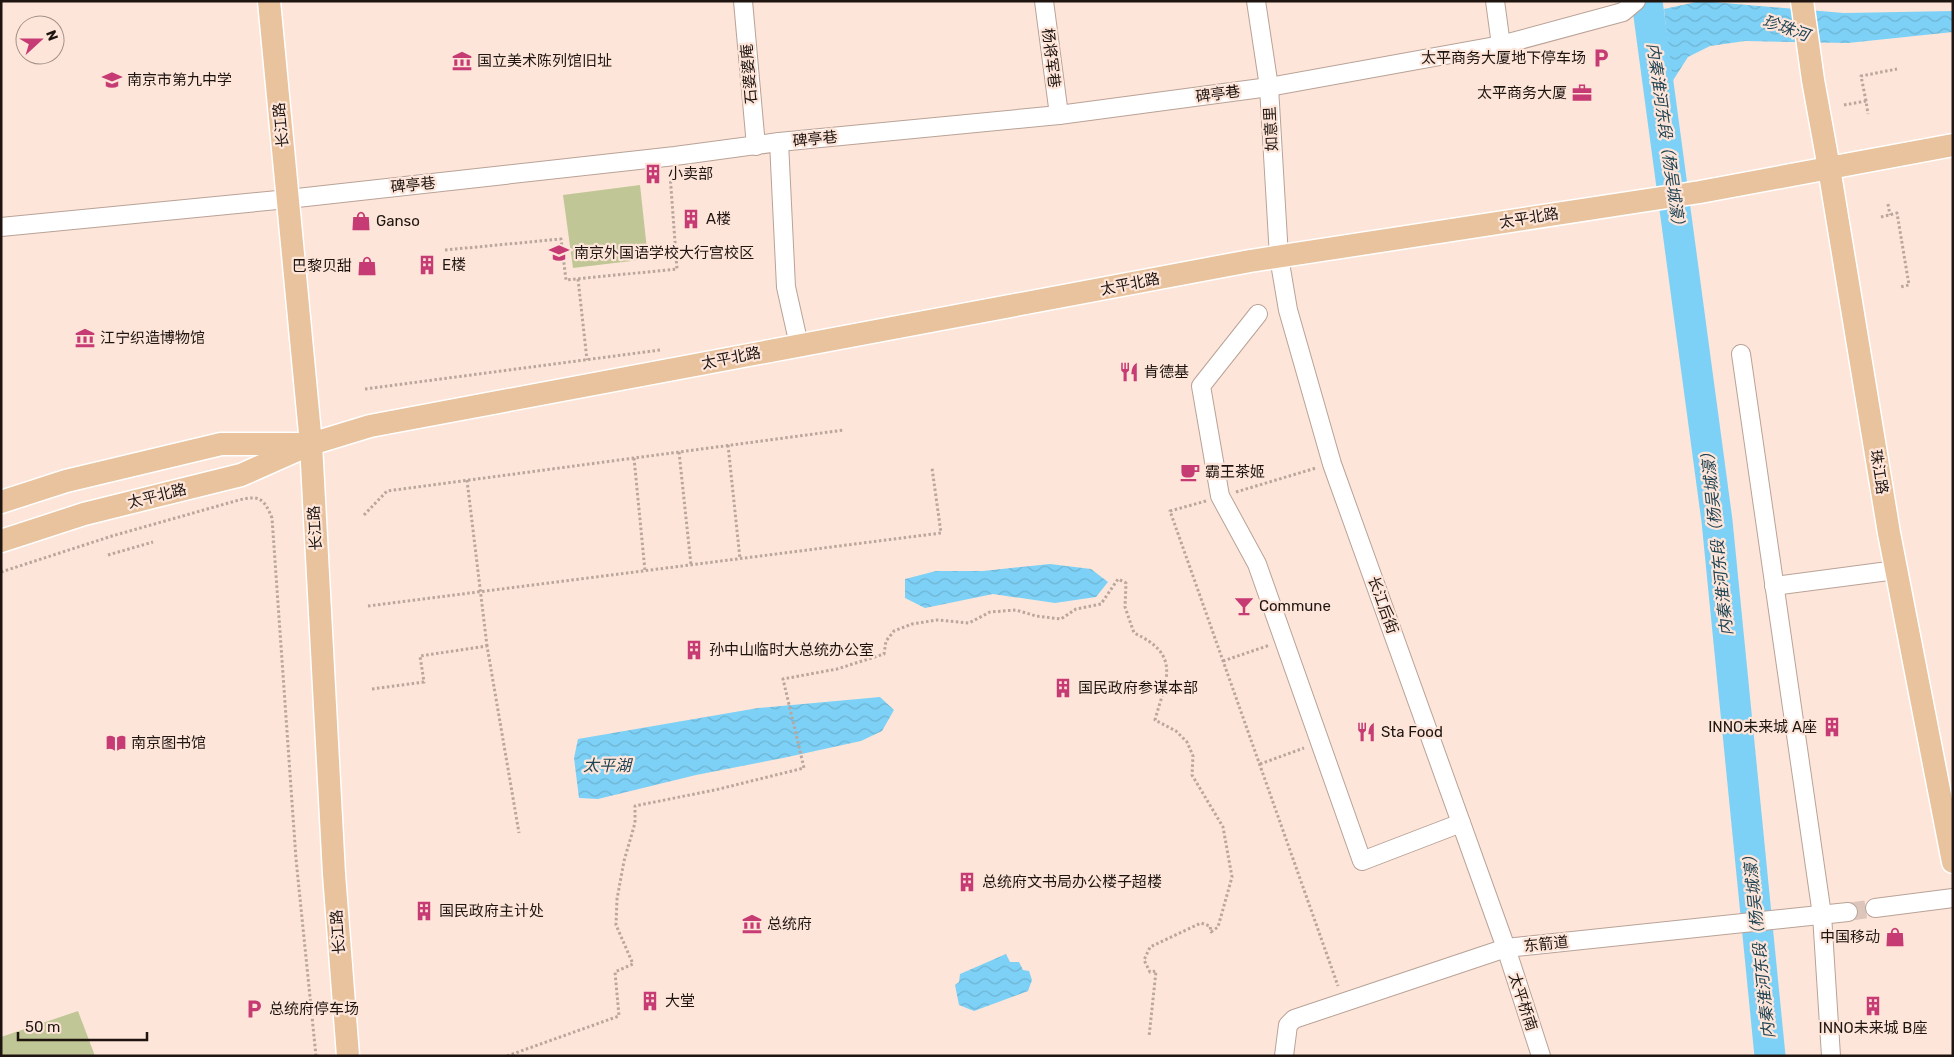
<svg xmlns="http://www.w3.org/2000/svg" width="1954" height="1057" viewBox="0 0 1954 1057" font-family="Rubik,'Noto Sans SC',sans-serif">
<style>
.green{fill:#c0c695}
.water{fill:url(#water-waves)}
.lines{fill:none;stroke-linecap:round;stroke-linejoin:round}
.river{stroke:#7ed1f6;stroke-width:31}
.minor-tunnel{stroke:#dcc6bb;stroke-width:18;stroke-dasharray:18 9;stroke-linecap:butt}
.minor-casing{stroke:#b9a297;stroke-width:20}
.major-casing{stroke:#fff;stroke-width:25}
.path{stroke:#baa69c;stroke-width:3;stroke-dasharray:2.5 2.5;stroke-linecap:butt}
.minor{stroke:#fff;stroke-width:18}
.major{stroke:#e8c39e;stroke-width:22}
.labels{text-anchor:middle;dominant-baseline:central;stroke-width:4.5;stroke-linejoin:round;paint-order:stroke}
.street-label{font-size:15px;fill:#1e1511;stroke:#fee5d9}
.poi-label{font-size:15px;fill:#1e1511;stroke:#fee5d9;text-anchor:start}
.water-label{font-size:16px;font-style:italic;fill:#1f4454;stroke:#fee5d9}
</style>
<defs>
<pattern id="water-waves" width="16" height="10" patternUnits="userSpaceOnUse" patternTransform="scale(1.25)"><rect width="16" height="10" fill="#7ed1f6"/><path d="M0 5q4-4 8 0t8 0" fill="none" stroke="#6cb3d2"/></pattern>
</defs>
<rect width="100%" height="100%" fill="#fee5d9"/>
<!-- green -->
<g class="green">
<path d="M640,185L648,259L573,268L563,195Z"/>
<path d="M78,1011L95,1056H3L1,1050V1037Z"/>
</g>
<!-- water -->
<g class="water">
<path d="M1701,1L1844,13L1953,11V32L1848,43L1745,41L1710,46L1688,57L1672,82L1664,9Z"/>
<path d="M1050,564L1091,569L1108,582L1096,597L1055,603L993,594L925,608L905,598V579L936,571H983Z"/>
<path d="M880,697L894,710L882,731L861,741L783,758L696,775L598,799L579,798L574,758L578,739L758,708Z"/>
<path d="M1006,954L1010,962H1019L1023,970L1029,971L1032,980L1028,991L974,1011L959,1005L955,985L959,982L960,974Z"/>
</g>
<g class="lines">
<!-- river -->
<path class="river" d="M1647,1L1717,521L1770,1056"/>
<!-- minor-tunnel -->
<path class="minor-tunnel" d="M1848,912L1875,908"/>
<defs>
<g id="minor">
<path d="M743,1L756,146"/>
<path d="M1044,1L1059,115"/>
<path d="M1256,1L1269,87L1279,257L1288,310L1332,464L1506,948L1541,1056"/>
<path d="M1495,1L1501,45"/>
<path d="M779,142L786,287L799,345"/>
<path d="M1,227L288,199L675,156L779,142L1059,115L1269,87L1501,45L1623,12L1636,1"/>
<path d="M1258,314L1201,386L1220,496L1257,564L1362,861L1461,823"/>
<path d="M1741,354L1822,915L1831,1056"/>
<path d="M1774,586L1896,570"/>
<path d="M1875,908L1953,898"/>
<path d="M1284,1056L1288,1025L1294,1019L1506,948L1848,912"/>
</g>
<g id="major">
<path d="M269,1L311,444L334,874L348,1056"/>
<path d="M1802,1L1813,80L1829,168L1889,533L1953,862"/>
<path d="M1,502L66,481L221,444H302"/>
<path d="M1,541L84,514L241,475L311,444L370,426L1250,261L1700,192L1953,145"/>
</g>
</defs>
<!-- minor casing -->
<use href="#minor" class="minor-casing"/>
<!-- major casing -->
<use href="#major" class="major-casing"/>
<!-- path -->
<g class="path">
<path d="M1866,101L1861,76L1897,69"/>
<path d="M1844,105L1866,101L1868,114"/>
<path d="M1888,204L1890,215"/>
<path d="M1881,217L1897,213L1909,285L1900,287"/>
<path d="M445,250L561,239L566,280L677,269L670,174"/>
<path d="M578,279L587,360"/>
<path d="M365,389L660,350"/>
<path d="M728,445L740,559"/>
<path d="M679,452L691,565"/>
<path d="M634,458L645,571"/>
<path d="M467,480L487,646"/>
<path d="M1236,492L1316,468"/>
<path d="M1206,501L1170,511L1338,986"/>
<path d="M364,515L387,491L844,430"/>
<path d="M108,555L153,542"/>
<path d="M1,572L112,536L239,500C259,495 264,498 272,518L296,859L316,1056"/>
<path d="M368,606L941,533L932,468"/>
<path d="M1223,661L1270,645"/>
<path d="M372,689L424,682L420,656L487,646L519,833"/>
<path d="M1260,764L1304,748"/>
<path d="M507,1056L619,1016L615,972L633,964L616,925L617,899L624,861L635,823V806L719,789L804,768L783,679L837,669L884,654L886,641L894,631L912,624L937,620L969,623L990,612L1016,610L1036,616L1061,619L1076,609L1101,604L1118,579L1126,583L1125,607L1134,633C1182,655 1166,679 1155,720L1176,731L1187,742L1193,756L1192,775L1223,827L1232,877L1218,927L1211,932L1210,926L1201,923L1150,947L1144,960L1150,972L1156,971L1149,1037"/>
</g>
<!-- minor -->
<use href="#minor" class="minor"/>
<!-- major -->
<use href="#major" class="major"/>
</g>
<!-- icons -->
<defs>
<symbol id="parking-bare" viewBox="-9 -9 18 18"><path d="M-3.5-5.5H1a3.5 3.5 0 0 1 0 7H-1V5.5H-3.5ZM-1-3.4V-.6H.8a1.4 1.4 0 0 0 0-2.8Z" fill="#c63b73" stroke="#fee5d9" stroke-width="2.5" paint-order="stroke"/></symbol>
<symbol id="museum-bare" viewBox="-9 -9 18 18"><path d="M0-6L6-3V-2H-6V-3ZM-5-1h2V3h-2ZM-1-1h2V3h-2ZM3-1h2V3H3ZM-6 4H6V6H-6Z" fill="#c63b73" stroke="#fee5d9" stroke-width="2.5" paint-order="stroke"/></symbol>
<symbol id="school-bare" viewBox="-9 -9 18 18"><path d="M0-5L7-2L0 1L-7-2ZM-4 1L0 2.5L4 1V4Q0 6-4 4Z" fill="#c63b73" stroke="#fee5d9" stroke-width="2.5" paint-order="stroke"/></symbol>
<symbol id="office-bare" viewBox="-9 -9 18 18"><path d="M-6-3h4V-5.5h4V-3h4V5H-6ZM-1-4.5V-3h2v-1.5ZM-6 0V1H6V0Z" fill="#c63b73" stroke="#fee5d9" stroke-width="2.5" paint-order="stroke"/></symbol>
<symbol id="building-bare" viewBox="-9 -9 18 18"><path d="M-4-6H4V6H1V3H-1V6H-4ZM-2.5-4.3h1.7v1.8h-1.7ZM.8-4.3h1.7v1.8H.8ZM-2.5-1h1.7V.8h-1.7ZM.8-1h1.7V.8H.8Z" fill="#c63b73" stroke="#fee5d9" stroke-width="2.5" paint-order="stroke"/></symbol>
<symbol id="shop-bare" viewBox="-9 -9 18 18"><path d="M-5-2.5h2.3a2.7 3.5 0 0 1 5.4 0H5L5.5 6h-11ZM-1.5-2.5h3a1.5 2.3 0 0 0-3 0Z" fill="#c63b73" stroke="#fee5d9" stroke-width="2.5" paint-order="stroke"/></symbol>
<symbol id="restaurant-bare" viewBox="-9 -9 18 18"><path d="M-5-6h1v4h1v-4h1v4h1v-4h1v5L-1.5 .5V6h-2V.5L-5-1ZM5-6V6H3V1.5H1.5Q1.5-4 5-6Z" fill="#c63b73" stroke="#fee5d9" stroke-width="2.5" paint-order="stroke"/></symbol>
<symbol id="cafe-bare" viewBox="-9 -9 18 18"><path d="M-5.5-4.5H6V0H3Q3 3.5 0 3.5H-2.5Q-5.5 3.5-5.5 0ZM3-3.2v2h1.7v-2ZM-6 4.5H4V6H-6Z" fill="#c63b73" stroke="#fee5d9" stroke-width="2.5" paint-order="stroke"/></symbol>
<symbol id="bar-bare" viewBox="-9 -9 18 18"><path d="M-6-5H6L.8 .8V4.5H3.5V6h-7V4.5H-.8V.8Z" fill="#c63b73" stroke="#fee5d9" stroke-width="2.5" paint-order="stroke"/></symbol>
<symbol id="library-bare" viewBox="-9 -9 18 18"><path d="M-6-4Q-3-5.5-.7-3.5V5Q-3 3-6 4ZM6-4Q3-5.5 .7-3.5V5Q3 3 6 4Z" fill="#c63b73" stroke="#fee5d9" stroke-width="2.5" paint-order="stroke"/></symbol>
</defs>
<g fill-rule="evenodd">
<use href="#parking-bare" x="1587" y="44" width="28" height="28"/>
<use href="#museum-bare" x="448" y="47" width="28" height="28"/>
<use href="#school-bare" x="98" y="66" width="28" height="28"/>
<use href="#office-bare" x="1568" y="79" width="28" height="28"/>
<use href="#building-bare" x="639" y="160" width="28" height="28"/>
<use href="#building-bare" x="677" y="205" width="28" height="28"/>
<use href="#shop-bare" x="347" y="207" width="28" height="28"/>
<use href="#school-bare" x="545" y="239" width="28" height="28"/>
<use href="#building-bare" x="413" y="251" width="28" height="28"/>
<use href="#shop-bare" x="353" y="252" width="28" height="28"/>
<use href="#museum-bare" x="71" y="324" width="28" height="28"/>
<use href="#restaurant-bare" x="1115" y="358" width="28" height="28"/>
<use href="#cafe-bare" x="1176" y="458" width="28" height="28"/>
<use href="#bar-bare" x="1230" y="592" width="28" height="28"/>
<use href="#building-bare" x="680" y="636" width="28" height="28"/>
<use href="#building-bare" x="1049" y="674" width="28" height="28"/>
<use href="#building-bare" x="1818" y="713" width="28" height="28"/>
<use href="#restaurant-bare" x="1352" y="718" width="28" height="28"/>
<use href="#library-bare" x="102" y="729" width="28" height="28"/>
<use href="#building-bare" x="953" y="868" width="28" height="28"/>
<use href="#building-bare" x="410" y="897" width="28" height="28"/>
<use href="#museum-bare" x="738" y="910" width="28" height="28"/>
<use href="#shop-bare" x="1881" y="923" width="28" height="28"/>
<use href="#building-bare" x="636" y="987" width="28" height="28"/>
<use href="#building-bare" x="1859" y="992" width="28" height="28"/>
<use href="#parking-bare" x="240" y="995" width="28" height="28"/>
</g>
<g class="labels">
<!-- street labels -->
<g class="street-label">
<text transform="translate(1051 58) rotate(83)">杨将军巷</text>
<text transform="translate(749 74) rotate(-95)">石婆婆庵</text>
<text transform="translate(1218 94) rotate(-8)">碑亭巷</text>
<text transform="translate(281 125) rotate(-95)">长江路</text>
<text transform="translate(1271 129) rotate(-93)">如意里</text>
<text transform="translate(815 139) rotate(-6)">碑亭巷</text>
<text transform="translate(413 185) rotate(-6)">碑亭巷</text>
<text transform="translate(1529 218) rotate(-9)">太平北路</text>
<text transform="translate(1130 284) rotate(-11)">太平北路</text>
<text transform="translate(731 358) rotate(-11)">太平北路</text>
<text transform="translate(1879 472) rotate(81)">珠江路</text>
<text transform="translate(157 496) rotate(-14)">太平北路</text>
<text transform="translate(315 528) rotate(-93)">长江路</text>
<text transform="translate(1383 605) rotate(70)">长江后街</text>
<text transform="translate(338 932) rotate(-94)">长江路</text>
<text transform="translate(1546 944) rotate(-6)">东箭道</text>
<text transform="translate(1523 1002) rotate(72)">太平桥南</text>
</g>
<!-- poi labels -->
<g class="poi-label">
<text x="1586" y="58" text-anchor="end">太平商务大厦地下停车场</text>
<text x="477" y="61">国立美术陈列馆旧址</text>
<text x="127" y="80">南京市第九中学</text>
<text x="1567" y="93" text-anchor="end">太平商务大厦</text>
<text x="668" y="174">小卖部</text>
<text x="706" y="219">A楼</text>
<text x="376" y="221">Ganso</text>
<text x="574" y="253">南京外国语学校大行宫校区</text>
<text x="442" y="265">E楼</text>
<text x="352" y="266" text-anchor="end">巴黎贝甜</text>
<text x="100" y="338">江宁织造博物馆</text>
<text x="1144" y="372">肯德基</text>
<text x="1205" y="472">霸王茶姬</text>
<text x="1259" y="606">Commune</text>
<text x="709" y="650">孙中山临时大总统办公室</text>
<text x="1078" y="688">国民政府参谋本部</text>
<text x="1817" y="727" text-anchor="end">INNO未来城 A座</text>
<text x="1381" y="732">Sta Food</text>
<text x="131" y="743">南京图书馆</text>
<text x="982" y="882">总统府文书局办公楼子超楼</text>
<text x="439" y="911">国民政府主计处</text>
<text x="767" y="924">总统府</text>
<text x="1880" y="937" text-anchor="end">中国移动</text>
<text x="665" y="1001">大堂</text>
<text x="269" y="1009">总统府停车场</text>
<text x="1873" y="1028" text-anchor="middle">INNO未来城 B座</text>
</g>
<!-- water labels -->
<g class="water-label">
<text transform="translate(1786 28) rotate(19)">珍珠河</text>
<text transform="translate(1666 138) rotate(82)">内秦淮河东段（杨吴城濠）</text>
<text transform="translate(1717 540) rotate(-96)">内秦淮河东段（杨吴城濠）</text>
<text x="607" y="765">太平湖</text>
<text transform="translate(1759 943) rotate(-96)">内秦淮河东段（杨吴城濠）</text>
</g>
</g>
<!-- border -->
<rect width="1954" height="1057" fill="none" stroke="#1e1511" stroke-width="5"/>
<!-- north arrow -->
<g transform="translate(40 40) rotate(69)"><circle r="24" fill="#fee5d9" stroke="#a49289"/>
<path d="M0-4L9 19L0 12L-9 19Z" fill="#c63b73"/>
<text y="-8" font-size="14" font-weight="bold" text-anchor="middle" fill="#1e1511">N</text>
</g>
<!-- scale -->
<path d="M18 1032v8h129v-8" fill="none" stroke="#1e1511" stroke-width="2.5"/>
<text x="25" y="1032" font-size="15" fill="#1e1511" stroke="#fee5d9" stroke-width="4" paint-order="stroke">50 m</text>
</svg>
